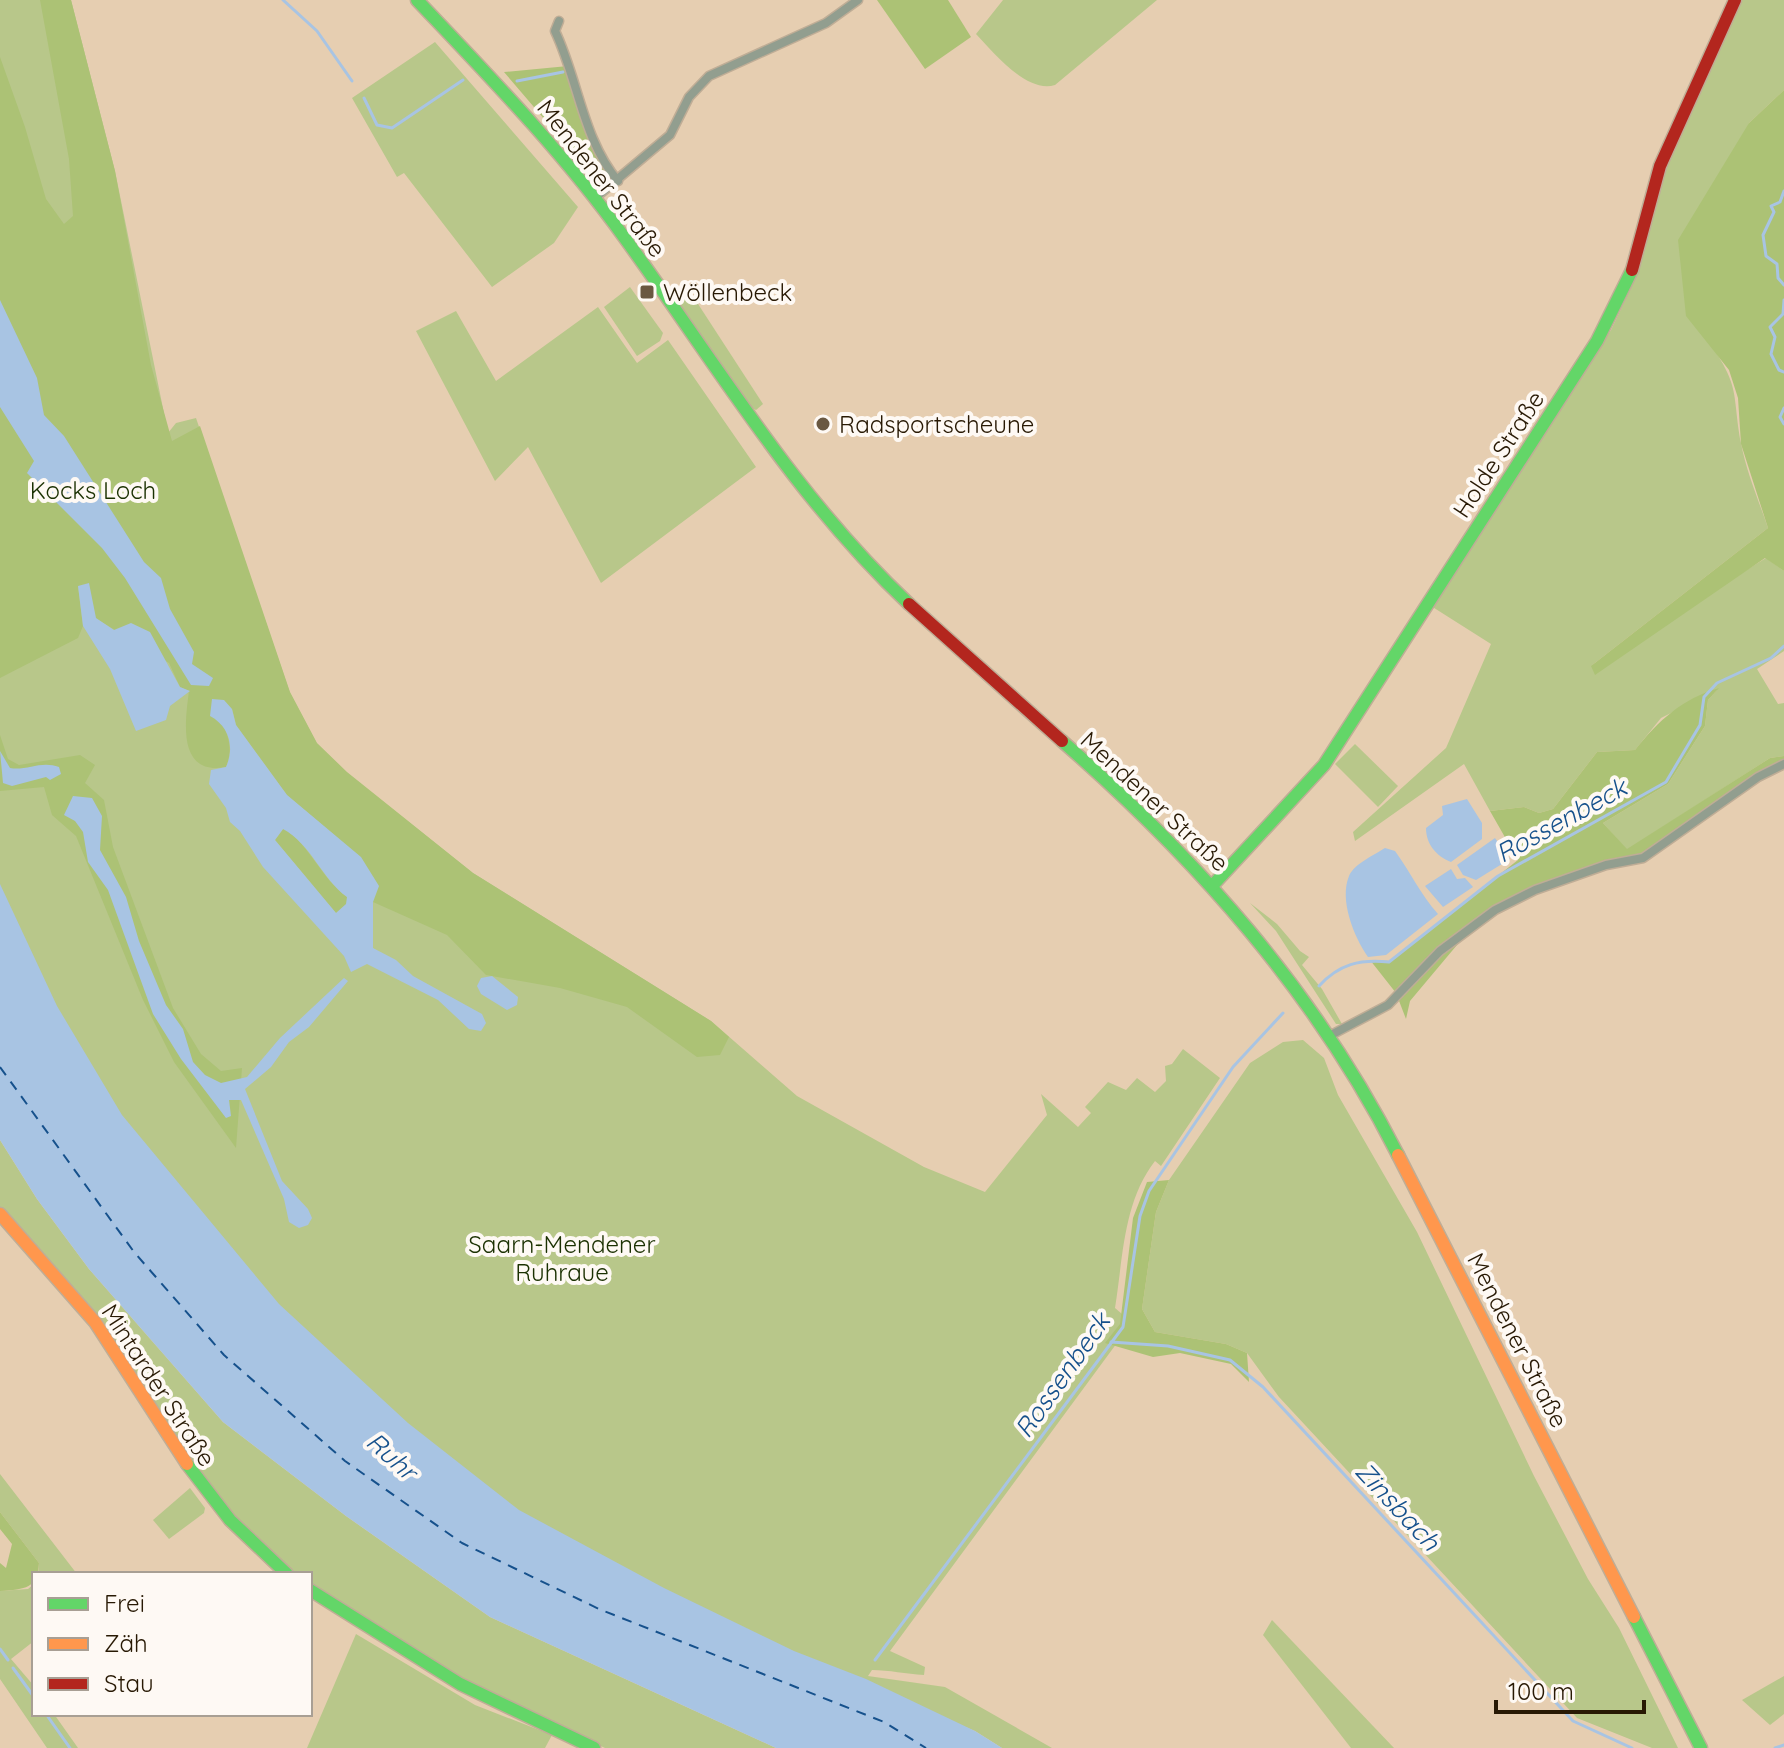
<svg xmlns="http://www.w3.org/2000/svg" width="1784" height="1748" viewBox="0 0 1784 1748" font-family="Quicksand,sans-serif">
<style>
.green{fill:#b8c78a}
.forest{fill:#acc275}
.water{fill:#a8c4e3;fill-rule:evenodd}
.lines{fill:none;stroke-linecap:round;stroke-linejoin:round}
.stream{stroke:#a8c4e3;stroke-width:3}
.ferry{stroke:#16518c;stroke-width:2;stroke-dasharray:10 8;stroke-linecap:butt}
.street-casing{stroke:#bfad96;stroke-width:11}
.fast-casing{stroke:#bfad96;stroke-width:15}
.slow-casing{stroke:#bfad96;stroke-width:15}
.jam-casing{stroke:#bfad96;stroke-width:15}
.street{stroke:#929e8f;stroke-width:8}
.fast{stroke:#63d668;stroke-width:12}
.slow{stroke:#ff974d;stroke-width:12}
.jam{stroke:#b3261e;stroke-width:12}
.poi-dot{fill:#6a5841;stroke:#fef9f4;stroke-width:3}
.labels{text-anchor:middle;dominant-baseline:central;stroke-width:8;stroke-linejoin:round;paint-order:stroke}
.street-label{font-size:24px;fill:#281904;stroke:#fef9f4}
.poi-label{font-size:24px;fill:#281904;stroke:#fef9f4;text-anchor:start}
.park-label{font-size:24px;fill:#1b3102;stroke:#fef9f4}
.water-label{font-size:26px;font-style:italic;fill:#16518c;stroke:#fef9f4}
</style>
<rect width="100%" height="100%" fill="#e6ceb1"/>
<!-- green -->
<g class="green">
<path d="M0,0H71L115,171L168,433L176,423L196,418L290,693L317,744L347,773L473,873L711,1021L797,1096L924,1167L985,1192L1047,1115L1041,1094L1078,1127L1091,1113L1085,1107L1108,1082L1126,1090L1137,1078L1155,1092L1166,1081L1165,1066L1172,1064L1183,1049L1220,1078L1161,1166L1155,1161C1123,1202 1123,1259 1115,1308L1129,1320L1128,1328L890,1651L925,1667L924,1675C906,1674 889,1670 872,1670L868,1676L945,1687L1052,1748H1002L975,1731L441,1515L0,1022Z"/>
<path d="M1003,0H1157L1055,85C1027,94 993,52 976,34Z"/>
<path d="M1738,0H1784V90L1749,123L1709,342C1741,388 1732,393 1741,443C1746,471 1759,501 1768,528L1591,666L1766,558L1784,571V651L1757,669L1778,704L1784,703V756L1770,758L1627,850L1603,823L1668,784L1705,726L1708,700L1717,690L1661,718L1635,750L1597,752L1553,809L1539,813L1524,807L1490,811L1464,764L1355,841L1353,832L1446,748L1491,644L1431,606L1611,330L1638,273L1663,167Z"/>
<path d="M435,42L578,207L554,243L492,287L404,173L397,177L352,98Z"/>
<path d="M630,287L663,333L660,341L637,356L604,307Z"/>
<path d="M687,287L763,404L756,410L749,406L674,297Z"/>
<path d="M598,307L637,363L668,340L756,467L601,583L528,447L495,481L416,331L456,311L496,381Z"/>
<path d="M1355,744L1398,786L1378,807L1335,764Z"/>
<path d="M1250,903L1277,924L1300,951L1309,957L1302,965L1322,989L1342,1024H1336L1276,931Z"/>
<path d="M1303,1040L1324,1058L1338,1095L1417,1232L1534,1476L1588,1579L1619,1628L1678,1748H1652L1577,1718L1279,1397L1247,1353L1226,1344L1155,1332L1142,1309L1156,1212L1169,1180L1250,1063L1283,1042Z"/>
<path d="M0,1140L37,1199L89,1269L223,1422L346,1516L490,1617L776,1748H605L464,1681L310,1584V1574H296L266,1552L219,1503L121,1354L0,1207Z"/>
<path d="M0,1474L77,1574H38L39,1563L0,1512Z"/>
<path d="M190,1488L205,1508L204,1513L169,1539L153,1520Z"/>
<path d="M34,1584V1641L11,1659L34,1686V1714H54L78,1748H47L0,1679V1591L28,1589Z"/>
<path d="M1272,1620L1394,1748H1351L1263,1635Z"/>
<path d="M356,1634L475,1705L552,1735L545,1748H307Z"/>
<path d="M1784,1676V1714L1770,1725L1742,1700Z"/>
</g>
<!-- forest -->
<g class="forest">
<path d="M40,0H71L115,171L151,365L172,441L200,426L290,692L317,743L347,772L473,873L711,1021L729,1037L720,1055L697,1057L627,1007L560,988L486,975L447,935L373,902L334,835L287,795L236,725L232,709L222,722C229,737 233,750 226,767C177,776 185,722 189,691L180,687L169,663L95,618L78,586L83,626L78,638L0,678V57L25,127L46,199L64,224L73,216L69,159Z"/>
<path d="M877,0H948L971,37L925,69Z"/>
<path d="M568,66L595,154L609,180L599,183L504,72Z"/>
<path d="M1784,90V571L1765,558L1595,675L1591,666L1768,528L1741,444L1738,398L1729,370L1686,316L1678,240L1749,123Z"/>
<path d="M1719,688L1708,700L1705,726L1668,784L1603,823L1627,849L1770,758L1784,756V761L1767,767L1643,855L1542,883L1483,914L1410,1001L1406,1019L1396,993L1370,960L1389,961L1518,860L1490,811L1524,807L1539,813L1553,809L1597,752L1635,750C1659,720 1682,699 1719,688Z"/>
<path d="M0,735L8,759L19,765L80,755L95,765L85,783L104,800L113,847L173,1008L201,1054L221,1071L242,1068L236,1148L174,1062L143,1000L76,836L52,815L44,787L0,791Z"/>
<path d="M284,828C310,846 322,879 347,897V904L336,913L275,840Z"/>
<path d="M1169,1180L1156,1212L1142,1309L1155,1332L1226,1344L1247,1353L1249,1382L1231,1364L1180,1353L1153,1357L1105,1343L1120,1324L1133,1218L1147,1182Z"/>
<path d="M0,1512L39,1563C37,1589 26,1589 0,1591V1563L6,1568L12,1544L0,1529Z"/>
</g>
<!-- water -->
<g class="water">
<path d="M0,300L37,378L44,415L64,436L144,562L161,578L170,609L194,652L192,664L213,678L209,686L191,685L125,578L102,548L27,473L34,461L0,407Z"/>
<path d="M89,583L96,618L114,630L131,623L150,632L180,687L190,691L170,706L166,720L136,731L110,669L83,626L78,586Z"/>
<path d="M212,699L224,700L232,709L236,725L287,795L361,857L379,886L373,902V948L396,960L413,976L482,1014L486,1023L481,1031L469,1029L438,1000L367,964L351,972L344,956L263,867L240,831L230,822L226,808L209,784L211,770L226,767C235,747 229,726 210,716ZM283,829C311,844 322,879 347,897L346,904L336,913L275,840Z"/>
<path d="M0,751L10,768C27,771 41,760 59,767L61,774L50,780L46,777L12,786L3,783Z"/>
<path d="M73,796L92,798L102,816L100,850L126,897L139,941L166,1005L183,1029L193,1062L205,1075L221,1083L247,1077L280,1038L344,978L348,981L309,1027L289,1042L271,1067L245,1089L282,1181L308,1209L312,1218L308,1225L299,1228L289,1222L284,1199L241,1100H229L231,1116L226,1118L181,1059L153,1014L108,890L88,862L83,832L75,821L64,815Z"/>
<path d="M1467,799L1482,823V839L1451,862C1436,856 1426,844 1426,828L1443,815L1442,806Z"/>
<path d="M1495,838L1510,859L1476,880L1463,875L1457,865Z"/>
<path d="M1385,848L1395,851C1411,873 1420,894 1438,914L1386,955L1368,957C1354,937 1339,900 1349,876C1354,864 1374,855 1385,848Z"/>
<path d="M1451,869L1457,879L1465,878L1473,887L1443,907L1425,886Z"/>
<path d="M0,884L57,1006L122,1115L279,1304L408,1423L519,1510L664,1588L794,1651L866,1679L975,1731L1002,1748H776L490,1617L346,1516L223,1422L89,1269L37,1199L0,1140Z"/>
<path d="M492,976L518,997L517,1005L507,1010L481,994L477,986L481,978Z"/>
</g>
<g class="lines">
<!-- stream -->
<g class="stream">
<path d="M283,0L317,31L352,81"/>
<path d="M517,81L563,72"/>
<path d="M364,98L377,125L392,128L463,80"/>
<path d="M1784,191L1780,202L1771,206L1774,212L1763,235L1766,256L1777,264L1778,278L1784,285"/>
<path d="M1784,300L1783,314L1770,327L1775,337L1771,354L1779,370L1784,372"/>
<path d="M1784,408L1780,417L1784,424"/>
<path d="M1319,986C1339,964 1360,959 1389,962L1498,876L1666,782L1700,725L1704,697L1717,683L1771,658L1784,646"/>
<path d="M1111,1342L1168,1346L1230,1360L1263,1387L1573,1721L1632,1748"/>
<path d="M0,1649L8,1660"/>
<path d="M875,1660L1123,1327L1140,1216L1149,1191L1233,1067L1283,1013"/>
<path d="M13,1668L34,1697"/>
<path d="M46,1714L70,1748"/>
<path d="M1775,1748L1784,1745"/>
</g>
<!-- ferry -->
<path class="ferry" d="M0,1067L134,1252L224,1355L345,1461L462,1543L599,1609L884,1722L926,1748"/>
<defs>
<g id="street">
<path d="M559,21L555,31C578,79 583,140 618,181"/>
<path d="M595,198L670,135L689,97L709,76L826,23L858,0"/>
<path d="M1331,1035L1388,1005L1440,951L1495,910L1535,890L1606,865L1643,858L1758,777L1784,764"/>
</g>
<g id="fast">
<path d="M417,0C489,76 563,152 624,237C716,363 794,496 909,604"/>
<path d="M1062,741C1198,860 1316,993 1398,1155"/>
<path d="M1213,885L1324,765L1597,341L1632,270"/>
<path d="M187,1464L230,1520L287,1574"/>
<path d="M310,1590L460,1684L594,1748"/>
<path d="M1634,1617L1701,1748"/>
</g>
<g id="slow">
<path d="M1398,1155L1634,1617"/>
<path d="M0,1214L95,1322L187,1464"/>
</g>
<g id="jam">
<path d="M1632,270L1660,166L1735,0"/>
<path d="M909,604L1062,741"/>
</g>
</defs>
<!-- street casing -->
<use href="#street" class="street-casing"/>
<!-- fast casing -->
<use href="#fast" class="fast-casing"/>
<!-- slow casing -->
<use href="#slow" class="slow-casing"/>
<!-- jam casing -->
<use href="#jam" class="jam-casing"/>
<!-- street -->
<use href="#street" class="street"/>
<!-- fast -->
<use href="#fast" class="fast"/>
<!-- slow -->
<use href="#slow" class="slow"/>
<!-- jam -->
<use href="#jam" class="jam"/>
</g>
<!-- markers -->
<g class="poi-dot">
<rect x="639" y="284" width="16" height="16" rx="4"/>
<circle cx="823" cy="424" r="8"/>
</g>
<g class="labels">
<!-- street labels -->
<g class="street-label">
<text transform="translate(602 178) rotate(52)">Mendener Straße</text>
<text transform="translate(1498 454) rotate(-57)">Holde Straße</text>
<text transform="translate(1155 801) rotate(43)">Mendener Straße</text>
<text transform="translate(1518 1340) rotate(63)">Mendener Straße</text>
<text transform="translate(159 1385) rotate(57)">Mintarder Straße</text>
</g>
<!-- poi labels -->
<g class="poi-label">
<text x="663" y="292">Wöllenbeck</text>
<text x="839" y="424">Radsportscheune</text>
</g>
<!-- park labels -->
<g class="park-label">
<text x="93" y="490">Kocks Loch</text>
<text x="562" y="1244">Saarn-Mendener<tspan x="562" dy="28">Ruhraue</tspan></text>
</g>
<!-- water labels -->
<g class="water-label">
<text transform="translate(1561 820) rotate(-29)">Rossenbeck</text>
<text transform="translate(1062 1375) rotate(-55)">Rossenbeck</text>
<text transform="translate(392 1456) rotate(42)">Ruhr</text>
<text transform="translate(1398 1506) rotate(47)">Zinsbach</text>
</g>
</g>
<!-- legend -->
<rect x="32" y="1572" width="280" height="144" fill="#fef9f4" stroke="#a89f94" stroke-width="2"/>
<rect x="48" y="1598" width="40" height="12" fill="#63d668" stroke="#a89f94" stroke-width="2"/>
<text x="104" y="1612" font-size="24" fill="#281904">Frei</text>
<rect x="48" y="1638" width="40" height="12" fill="#ff974d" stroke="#a89f94" stroke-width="2"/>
<text x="104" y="1652" font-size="24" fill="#281904">Zäh</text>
<rect x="48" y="1678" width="40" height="12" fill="#b3261e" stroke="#a89f94" stroke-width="2"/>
<text x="104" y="1692" font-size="24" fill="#281904">Stau</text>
<!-- scale -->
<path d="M1496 1700v12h148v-12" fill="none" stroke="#281904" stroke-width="4"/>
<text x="1508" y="1700" font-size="24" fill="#281904" stroke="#fef9f4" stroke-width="6" paint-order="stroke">100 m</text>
</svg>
